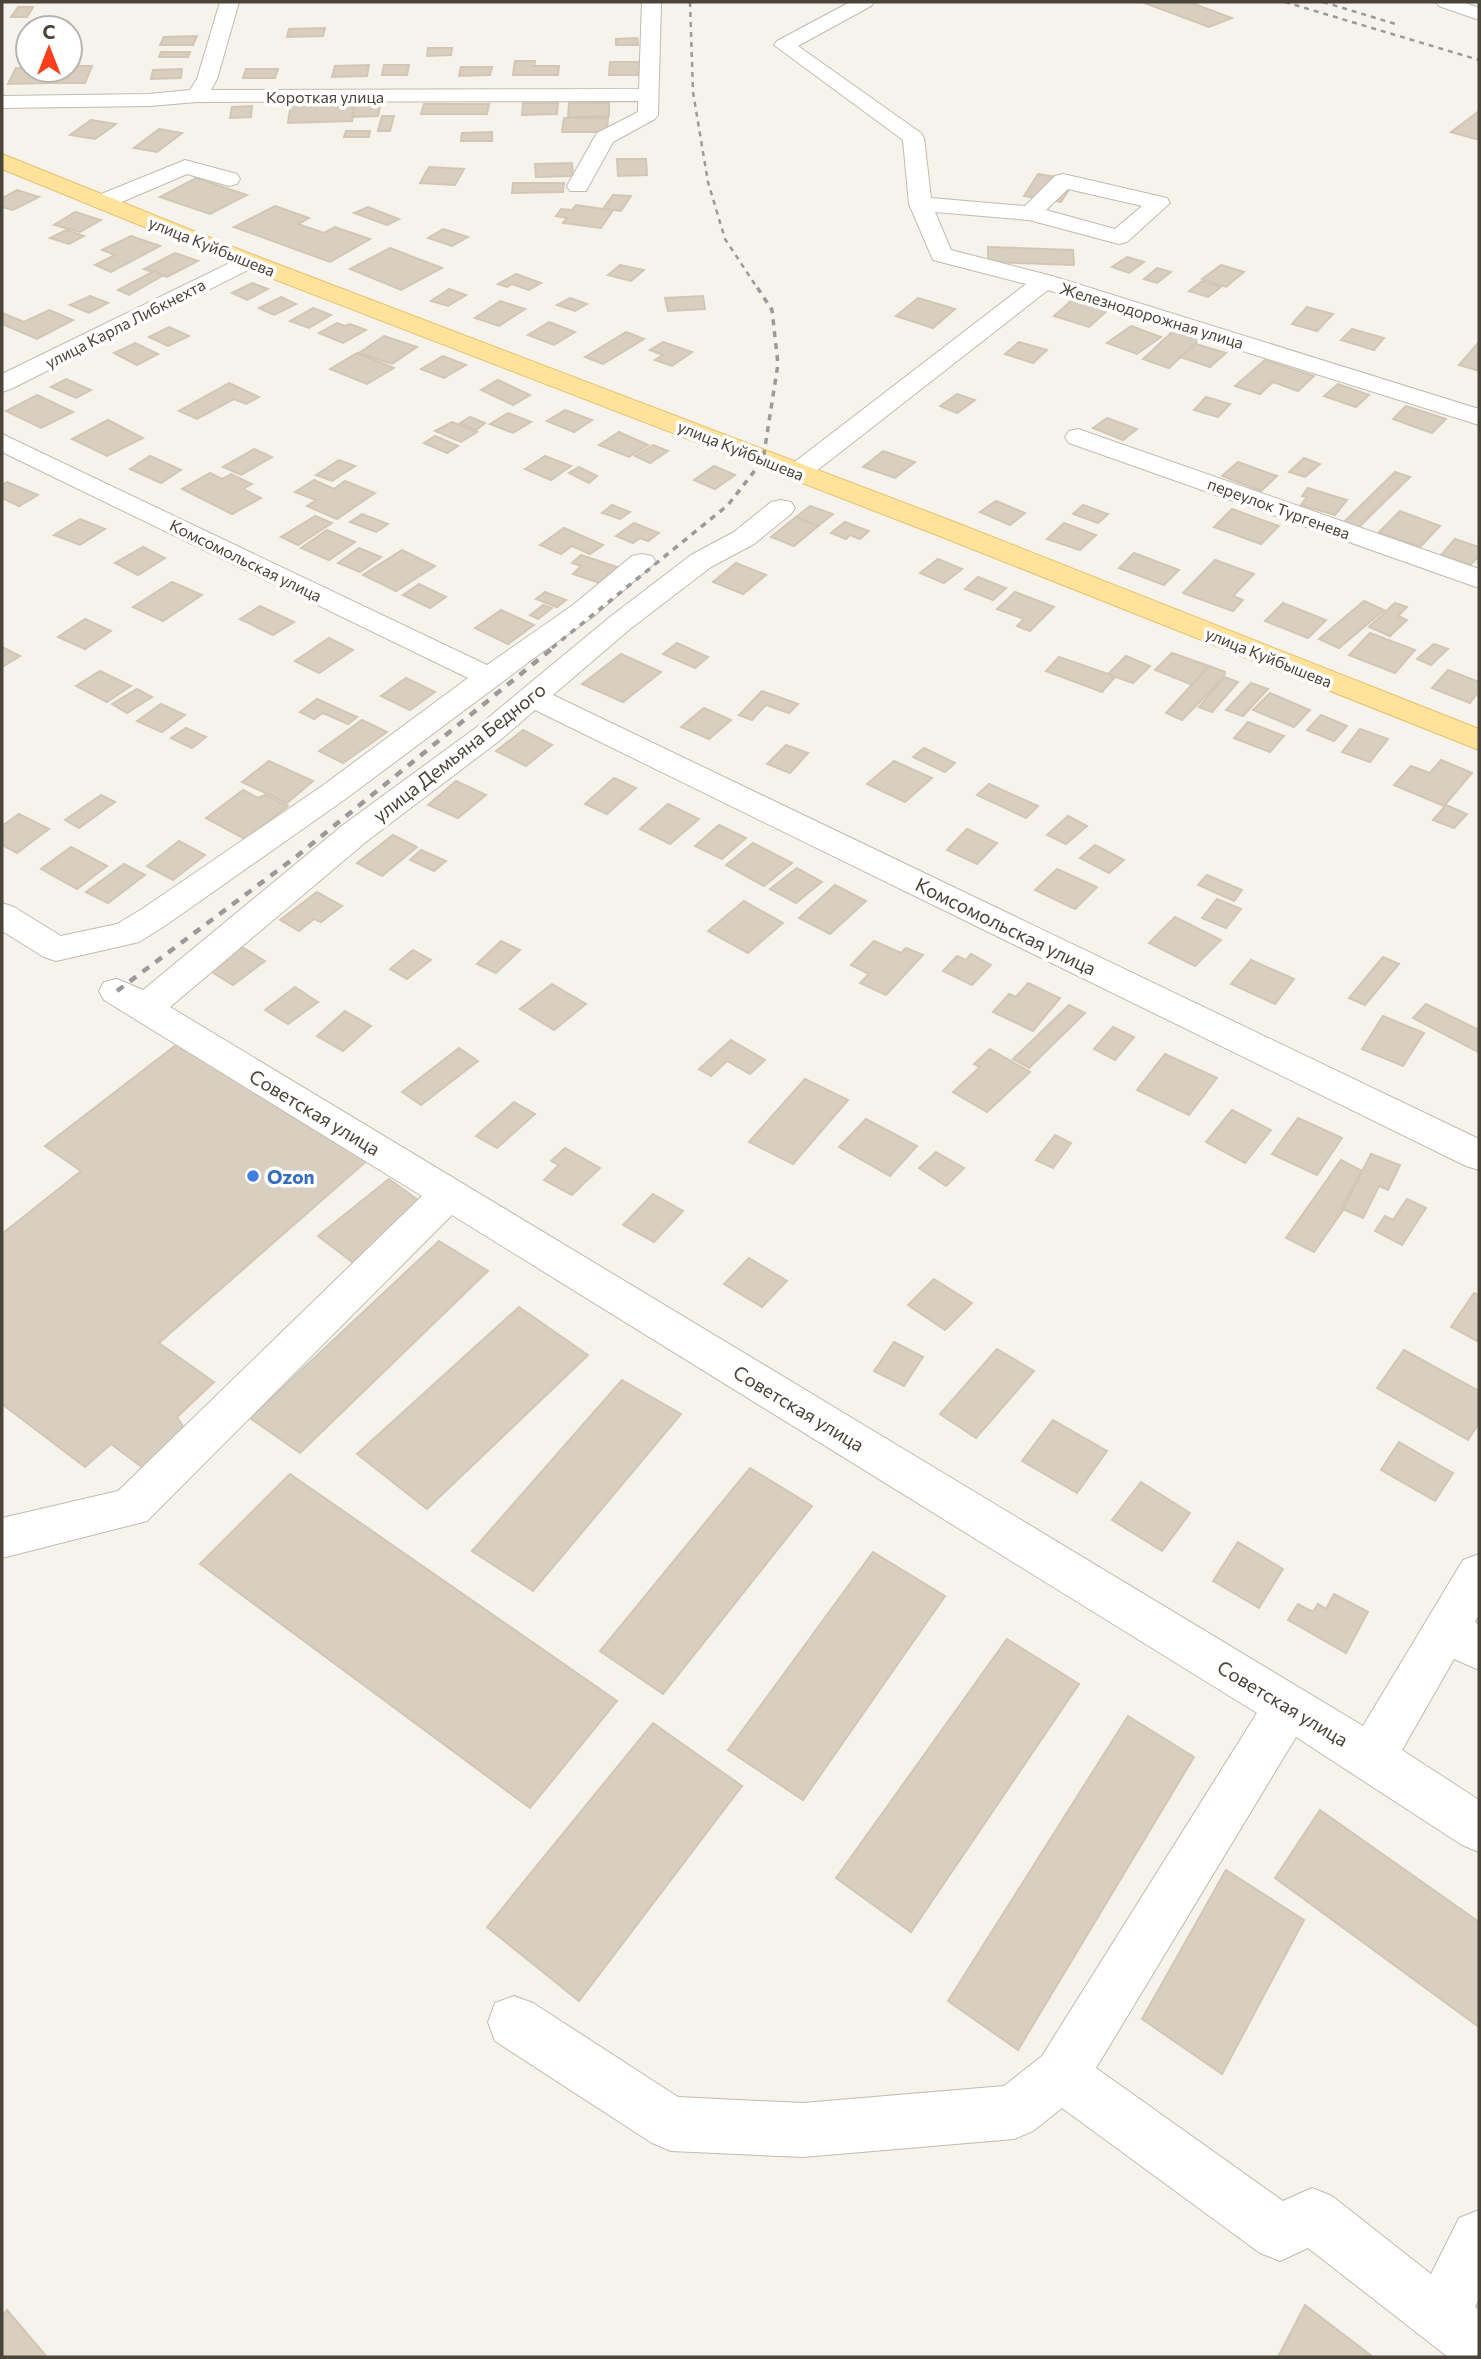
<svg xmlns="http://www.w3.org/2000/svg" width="1481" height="2359" viewBox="0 0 1481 2359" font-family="Commissioner,sans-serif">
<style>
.building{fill:#d8cfc1;stroke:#d3c7b4;stroke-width:2}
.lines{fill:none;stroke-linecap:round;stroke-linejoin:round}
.minor-casing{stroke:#c2bbae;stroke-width:2}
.major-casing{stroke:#e6c16a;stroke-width:2}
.minor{fill:#fff;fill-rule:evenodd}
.major{fill:#ffe39c;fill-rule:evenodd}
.rail-far2{stroke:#9a9a9a;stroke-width:2.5;stroke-dasharray:5 5;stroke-linecap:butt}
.rail-far1{stroke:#9a9a9a;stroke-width:3.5;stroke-dasharray:6 6;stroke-linecap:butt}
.rail{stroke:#9a9a9a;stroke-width:4.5;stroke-dasharray:8 8;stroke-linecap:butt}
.shop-dot{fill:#3f7fe0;stroke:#fff;stroke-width:2.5}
.labels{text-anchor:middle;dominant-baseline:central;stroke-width:7;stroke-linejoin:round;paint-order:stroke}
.far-street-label{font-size:16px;fill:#4b4439;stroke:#fff}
.street-label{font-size:19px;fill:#4b4439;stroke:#fff}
.shop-label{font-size:19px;font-weight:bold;fill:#366cbe;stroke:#fff;text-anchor:start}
</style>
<rect width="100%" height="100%" fill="#f6f3ec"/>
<!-- building -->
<g class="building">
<path d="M1142,2H1189L1232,18L1209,27Z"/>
<path d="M18,7H33L27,17H11Z"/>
<path d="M325,28L323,36L287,37L289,29Z"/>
<path d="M197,36L193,45H160L164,37Z"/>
<path d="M637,38L638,45H616V39Z"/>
<path d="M428,48H452L451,55L427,56Z"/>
<path d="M161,52H190L188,57H159Z"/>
<path d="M515,61H535L534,66H559L558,75H513Z"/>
<path d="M610,62H640L639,75H609Z"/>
<path d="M369,65L367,76L332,77L335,66Z"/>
<path d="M384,65H409L407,75H382Z"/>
<path d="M78,66H92L85,83H50L55,70L74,69Z"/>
<path d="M461,67H492L490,75L459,76Z"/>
<path d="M16,68H28L32,70H55L50,83L8,84Z"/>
<path d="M182,69L181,78L151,79L153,70Z"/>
<path d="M246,69H278L275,78H243Z"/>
<path d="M355,101L352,121L288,123L291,103Z"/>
<path d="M523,103H558L557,114L522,115Z"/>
<path d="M569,103H609V116L568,117Z"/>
<path d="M424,104H489L487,114H421Z"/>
<path d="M252,106L251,117L230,118L232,107Z"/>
<path d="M355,106H380L378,116L352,117Z"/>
<path d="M1479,111V140L1451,132Z"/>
<path d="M382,116H394L390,131H378Z"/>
<path d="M564,118H608L607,132H562Z"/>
<path d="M91,120L116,124L95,139L70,135Z"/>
<path d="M159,129L182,133L157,152L134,148Z"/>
<path d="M346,131H370L369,137H344Z"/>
<path d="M492,132V141H461L462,133Z"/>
<path d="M617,159H646L647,175L618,176Z"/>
<path d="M572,163L573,176L536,177L535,164Z"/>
<path d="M429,167L464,169L455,185L420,183Z"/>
<path d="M1038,174L1075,180L1061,202L1024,196Z"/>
<path d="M196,178L247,195L210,214L160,197Z"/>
<path d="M513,183H564L563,192L512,193Z"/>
<path d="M17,190L39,197L13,210L2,207V198Z"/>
<path d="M613,195L631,196L621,211L603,209Z"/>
<path d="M576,205L603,209L613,210L601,228L563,223L567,218L556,216L561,209L572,210Z"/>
<path d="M275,206L309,218L298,224L324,233L335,227L370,239L330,262L234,227Z"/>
<path d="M368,207L399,219L387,225L354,213Z"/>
<path d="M75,212L101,220L80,232L54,225Z"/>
<path d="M443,229L468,237L452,246L428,238Z"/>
<path d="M66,230L84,236L69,244L50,238Z"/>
<path d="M131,236L160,246L111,272L95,265L115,255L102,250Z"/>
<path d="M988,247L1073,250L1074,265L988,262Z"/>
<path d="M390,248L442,268L401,290L350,269Z"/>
<path d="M175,253L198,261L167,277L144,269Z"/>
<path d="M1127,257L1144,262L1129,273L1112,267Z"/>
<path d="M620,265L644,270L631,281L608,275Z"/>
<path d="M1221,265L1244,272L1226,287L1202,279Z"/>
<path d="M1157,268L1171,272L1157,283L1144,279Z"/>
<path d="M154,271L164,275L129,295L118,290Z"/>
<path d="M516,274L541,283L529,290L512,284L507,287L498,284Z"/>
<path d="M1202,281L1221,287L1208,297L1189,291Z"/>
<path d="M252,283L268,289L247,300L232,293Z"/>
<path d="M449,289L466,295L448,306L431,301Z"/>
<path d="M90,296L108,303L89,313L70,305Z"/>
<path d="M703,296L705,309L668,311L665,298Z"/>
<path d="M281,297L296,304L274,315L259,308Z"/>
<path d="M570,298L587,304L575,311L557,305Z"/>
<path d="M918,298L955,309L933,328L896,316Z"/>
<path d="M1073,299L1108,310L1089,327L1054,316Z"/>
<path d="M500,301L525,309L499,326L475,318Z"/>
<path d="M1307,307L1333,314L1317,331L1292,324Z"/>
<path d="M313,308L331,315L309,328L290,321Z"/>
<path d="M49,310L73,320L37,339L2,324V313L24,322Z"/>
<path d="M549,322L575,332L554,345L528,335Z"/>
<path d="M337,323L345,326L350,324L366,330L343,343L319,333Z"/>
<path d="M1131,326L1161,337L1137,354L1107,343Z"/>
<path d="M169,327L189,336L168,346L149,337Z"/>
<path d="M1352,329L1384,338L1374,350L1341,340Z"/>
<path d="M1173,331L1200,339L1169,368L1143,359Z"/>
<path d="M626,332L644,339L603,364L585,357Z"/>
<path d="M384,336L417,347L392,364L359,353Z"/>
<path d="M663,342L692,352L672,366L655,360L663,355L650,350Z"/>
<path d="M1019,342L1047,350L1033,363L1005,354Z"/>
<path d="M1479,342V371L1459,365Z"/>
<path d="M135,343L158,354L137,365L114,353Z"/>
<path d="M1196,344L1226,353L1210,367L1180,357Z"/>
<path d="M357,353L394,368L367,384L330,369Z"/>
<path d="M443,356L466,365L444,378L421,369Z"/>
<path d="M1265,360L1314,376L1298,391L1273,382L1260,394L1235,386Z"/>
<path d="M66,379L91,390L76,398L51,387Z"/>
<path d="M498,380L530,395L513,405L481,390Z"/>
<path d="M229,383L259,397L246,404L234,399L197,419L179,411Z"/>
<path d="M1338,384L1369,395L1356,407L1324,396Z"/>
<path d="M957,394L975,400L957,413L940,406Z"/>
<path d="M37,395L73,412L41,428L6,411Z"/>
<path d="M1206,397L1230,404L1218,417L1194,410Z"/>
<path d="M1406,406L1446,419L1432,433L1393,419Z"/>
<path d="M565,410L592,420L574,432L547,421Z"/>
<path d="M508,413L531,422L513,433L490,424Z"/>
<path d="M470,417L485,423L476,430L460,423Z"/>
<path d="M1107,418L1137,429L1123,440L1093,428Z"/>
<path d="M108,420L143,438L107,456L72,439Z"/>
<path d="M452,422L477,432L461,442L435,431Z"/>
<path d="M619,432L648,445L629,457L599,445Z"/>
<path d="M435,436L458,446L447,453L424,443Z"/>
<path d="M653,445L668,451L650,463L635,456Z"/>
<path d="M254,449L272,457L241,475L223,467Z"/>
<path d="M883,451L915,462L895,478L863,467Z"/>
<path d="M150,456L181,470L161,483L130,469Z"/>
<path d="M545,456L571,466L551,480L525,469Z"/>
<path d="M1304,458L1320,464L1305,477L1289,472Z"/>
<path d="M339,460L355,466L332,481L316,475Z"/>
<path d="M1238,462L1277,476L1261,491L1222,476Z"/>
<path d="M714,466L735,475L715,489L694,480Z"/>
<path d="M579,467L597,476L589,483L569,473Z"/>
<path d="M1395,472L1410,477L1359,527L1344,522Z"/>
<path d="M210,473L222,479L231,474L252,484L243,489L261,498L232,514L182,489Z"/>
<path d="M314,480L334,489L345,481L375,493L337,519L307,506L316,500L295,492Z"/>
<path d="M7,482L38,495L19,506L2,498V485Z"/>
<path d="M1308,488L1347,500L1335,515L1301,505L1307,497L1302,496Z"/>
<path d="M996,501L1025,513L1010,525L980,512Z"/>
<path d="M612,505L630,512L620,519L602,513Z"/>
<path d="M1083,505L1108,514L1098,523L1073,514Z"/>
<path d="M810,506L833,514L818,526L796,517Z"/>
<path d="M1232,509L1279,526L1261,544L1214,527Z"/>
<path d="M1400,511L1440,526L1420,547L1379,532Z"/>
<path d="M362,514L388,524L376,532L350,522Z"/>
<path d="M315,516L332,523L298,545L281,537Z"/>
<path d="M796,517L818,526L794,546L771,537Z"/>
<path d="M80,519L105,529L80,545L54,535Z"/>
<path d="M845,522L869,531L860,539L850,535L846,539L831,533Z"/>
<path d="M634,523L659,533L648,541L640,538L633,543L616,536Z"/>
<path d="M1064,523L1096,535L1080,550L1047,539Z"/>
<path d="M564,528L603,545L590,554L572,546L561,554L540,545Z"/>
<path d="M327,530L355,542L329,560L301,548Z"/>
<path d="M1455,539L1479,547V556L1470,565L1441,555Z"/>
<path d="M143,547L165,558L138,575L115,563Z"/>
<path d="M359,548L381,557L360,572L338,563Z"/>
<path d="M402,550L435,566L396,591L363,575Z"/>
<path d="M1134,553L1179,570L1164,585L1119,568Z"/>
<path d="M581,555L617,567L600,583L573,574L581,566L572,563Z"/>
<path d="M938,559L962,569L944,583L920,573Z"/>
<path d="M1215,560L1254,574L1233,596L1243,600L1233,611L1183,593Z"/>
<path d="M736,563L766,575L743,594L713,582Z"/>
<path d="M978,577L1006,588L993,600L965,589Z"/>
<path d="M172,582L202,595L163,621L133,607Z"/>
<path d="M419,584L446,597L430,608L403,595Z"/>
<path d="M545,592L566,600L557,607L536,599Z"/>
<path d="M1015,592L1054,607L1030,631L1017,626L1024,619L997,609Z"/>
<path d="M1364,601L1384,610L1339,648L1319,639Z"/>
<path d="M1283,603L1326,620L1308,638L1265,621Z"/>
<path d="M1395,603L1407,607L1398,616L1407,620L1390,636L1369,627Z"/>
<path d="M543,605L552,608L538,619L530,615Z"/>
<path d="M260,606L294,622L273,635L240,619Z"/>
<path d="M501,610L534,625L508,644L475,628Z"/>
<path d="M85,619L111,631L85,649L58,637Z"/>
<path d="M1370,633L1415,650L1395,673L1349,655Z"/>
<path d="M329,638L353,650L319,673L295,661Z"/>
<path d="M677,643L708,657L695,668L663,654Z"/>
<path d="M1434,644L1448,649L1431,665L1417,659Z"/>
<path d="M2,647L20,656L2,667Z"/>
<path d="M1172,653L1209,666L1193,685L1155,670Z"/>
<path d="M621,654L661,672L623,702L582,684Z"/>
<path d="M1126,656L1150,666L1133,683L1108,674Z"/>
<path d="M1059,657L1108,674L1115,677L1102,692L1046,671Z"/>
<path d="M1209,666L1225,672L1224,677L1182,720L1166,713Z"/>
<path d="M1448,670L1479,682V691L1470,703L1432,688Z"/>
<path d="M100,671L131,686L107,702L76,686Z"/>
<path d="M1224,677L1238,682L1212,712L1199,707Z"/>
<path d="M406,678L435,692L410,710L381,696Z"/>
<path d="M1251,683L1268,689L1243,716L1226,710Z"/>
<path d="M137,689L152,697L127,713L112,704Z"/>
<path d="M762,691L798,704L789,713L766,705L752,720L739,715Z"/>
<path d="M1270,693L1310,710L1294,727L1253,710Z"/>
<path d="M317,699L357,717L348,724L323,713L314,719L300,712Z"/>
<path d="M161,704L185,715L162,732L137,721Z"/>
<path d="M704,708L731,720L709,739L681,727Z"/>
<path d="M1321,715L1347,726L1334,741L1307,730Z"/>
<path d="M362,720L387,732L343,763L319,751Z"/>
<path d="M1248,722L1284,736L1270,752L1234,738Z"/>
<path d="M186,728L206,737L192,748L171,738Z"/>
<path d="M1360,729L1388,739L1370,762L1342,752Z"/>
<path d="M523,730L552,745L526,766L496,751Z"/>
<path d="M786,745L808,753L790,773L767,764Z"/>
<path d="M924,748L955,763L945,772L913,757Z"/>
<path d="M1441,760L1472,773L1444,806L1394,785L1411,766L1430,773Z"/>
<path d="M269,761L313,781L287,803L242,782Z"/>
<path d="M894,761L932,778L905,802L867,784Z"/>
<path d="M614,778L636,788L607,814L585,804Z"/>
<path d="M456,781L486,795L458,818L428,805Z"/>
<path d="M989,784L1038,806L1026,818L977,795Z"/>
<path d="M243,790L258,798L265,795L288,806L245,839L206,818Z"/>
<path d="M101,795L115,802L79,828L65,820Z"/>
<path d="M668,804L699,819L670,844L640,829Z"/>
<path d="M1446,805L1467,814L1454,828L1433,820Z"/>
<path d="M19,814L49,829L17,853L2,845V826Z"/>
<path d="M1068,816L1087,826L1066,844L1047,835Z"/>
<path d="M719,825L746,838L722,859L695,846Z"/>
<path d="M967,829L997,843L977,864L947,850Z"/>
<path d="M393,835L417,847L382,876L357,863Z"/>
<path d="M179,841L205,855L173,880L147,866Z"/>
<path d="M753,843L792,863L764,886L726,865Z"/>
<path d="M1095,845L1124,860L1109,873L1080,858Z"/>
<path d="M71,847L107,866L77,889L41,869Z"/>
<path d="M421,850L446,861L434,871L410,860Z"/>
<path d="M124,864L145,875L108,903L86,892Z"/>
<path d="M797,868L822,882L796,903L770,889Z"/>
<path d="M1057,869L1097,887L1075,909L1035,890Z"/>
<path d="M1207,875L1242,890L1234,901L1198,885Z"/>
<path d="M835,885L866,901L830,934L799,918Z"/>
<path d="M317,892L342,906L321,922L314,919L299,931L280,920Z"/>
<path d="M1217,899L1241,909L1226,928L1202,918Z"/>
<path d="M744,901L783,923L748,953L708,931Z"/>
<path d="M1175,917L1221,940L1195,966L1149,943Z"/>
<path d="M501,941L520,950L496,973L477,964Z"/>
<path d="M874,941L901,953L906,948L923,955L886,995L860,983L869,974L851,965Z"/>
<path d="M242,947L265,961L233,985L210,971Z"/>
<path d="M413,950L431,960L407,979L390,969Z"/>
<path d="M971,954L991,965L972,985L943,971L957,956L966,960Z"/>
<path d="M1383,957L1399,964L1365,1005L1349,998Z"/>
<path d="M1251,960L1294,979L1275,1004L1231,984Z"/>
<path d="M1028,983L1060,998L1033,1031L993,1012L1009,994L1016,997Z"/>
<path d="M552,984L586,1004L554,1030L520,1009Z"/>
<path d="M295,987L318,1002L288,1024L265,1010Z"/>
<path d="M1426,1004L1479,1030L1478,1052L1413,1018Z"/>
<path d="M1069,1005L1085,1013L1029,1068L1013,1059Z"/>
<path d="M345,1011L371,1026L343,1051L317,1036Z"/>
<path d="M1383,1016L1424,1033L1403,1066L1362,1049Z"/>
<path d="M1113,1027L1134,1037L1115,1060L1094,1049Z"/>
<path d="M731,1040L765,1060L750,1074L727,1061L711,1076L699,1069Z"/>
<path d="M180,1042L369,1159L159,1343L214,1382L177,1417L186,1431L159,1480L111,1444L85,1467L2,1404V1234L81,1171L45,1146Z"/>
<path d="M459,1048L478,1061L421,1105L402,1092Z"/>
<path d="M990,1049L1030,1072L987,1112L953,1092L980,1067L974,1064Z"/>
<path d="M1165,1054L1217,1078L1189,1115L1137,1090Z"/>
<path d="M805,1079L848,1100L793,1164L749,1142Z"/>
<path d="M514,1102L535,1114L497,1148L476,1136Z"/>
<path d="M1232,1110L1271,1130L1245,1163L1206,1142Z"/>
<path d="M1298,1118L1342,1138L1317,1175L1272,1154Z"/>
<path d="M866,1119L917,1146L890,1176L839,1147Z"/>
<path d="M1055,1135L1071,1143L1053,1168L1036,1160Z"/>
<path d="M565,1148L600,1168L572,1195L544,1180L559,1165L551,1161Z"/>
<path d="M936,1152L964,1168L946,1186L919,1168Z"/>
<path d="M1371,1154L1400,1165L1388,1190L1379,1186L1363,1218L1343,1209Z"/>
<path d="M1341,1160L1362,1171L1341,1208L1343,1210L1314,1252L1286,1238Z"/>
<path d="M389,1179L432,1210L360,1268L318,1236Z"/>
<path d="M653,1194L683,1211L654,1242L623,1225Z"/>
<path d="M1407,1199L1426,1208L1402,1245L1375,1231L1385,1216L1393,1220Z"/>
<path d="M439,1241L488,1271L300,1453L250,1418Z"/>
<path d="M749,1258L787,1281L762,1307L724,1284Z"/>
<path d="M934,1279L972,1303L945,1330L908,1305Z"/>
<path d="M1474,1293L1479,1295V1342L1451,1327Z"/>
<path d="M519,1307L588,1355L427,1509L357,1454Z"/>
<path d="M894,1342L923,1357L904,1386L874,1371Z"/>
<path d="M997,1349L1034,1371L976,1438L940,1414Z"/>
<path d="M1404,1350L1479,1391V1423L1468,1440L1377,1388Z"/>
<path d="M622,1380L681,1414L533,1591L472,1551Z"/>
<path d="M1053,1420L1107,1451L1077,1493L1022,1461Z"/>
<path d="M1399,1442L1453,1473L1435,1501L1381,1470Z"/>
<path d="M750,1468L812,1506L663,1694L600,1651Z"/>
<path d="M290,1474L617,1701L530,1808L200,1564Z"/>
<path d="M1141,1482L1190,1513L1162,1551L1112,1520Z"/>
<path d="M1238,1542L1283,1569L1259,1608L1213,1581Z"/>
<path d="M873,1552L945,1596L803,1800L728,1750Z"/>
<path d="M1334,1594L1368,1612L1346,1653L1288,1620L1298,1604L1313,1612L1318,1604L1326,1609Z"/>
<path d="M1007,1639L1079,1684L911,1932L836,1878Z"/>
<path d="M1128,1716L1194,1757L1018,2050L948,2001Z"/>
<path d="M653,1723L742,1786L579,2001L487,1927Z"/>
<path d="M1320,1810L1479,1922V2027L1275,1878Z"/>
<path d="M1226,1870L1304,1920L1222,2074L1142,2019Z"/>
<path d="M1305,2305L1373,2357H1278Z"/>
<path d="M7,2310L47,2357H2V2316Z"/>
</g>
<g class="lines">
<defs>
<g id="minor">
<path d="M220,2H239L217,79L211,90L639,89L642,2H661L658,115L655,119L613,142L586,191H570L567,186L594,138L597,133L638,112V101L197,102L149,106L2,108V96L149,94L190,90L197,79Z"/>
<path d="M850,2H874L871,6L798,46L921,133L924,138L931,198L1025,206L1055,176L1063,174L1167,198L1170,203L1127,242L1119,244L1029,220L935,212L951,250L1052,276L1479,409V425L1048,290L806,479L797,481L788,479L784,473L788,467L1026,284L933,260L909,204L903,140L774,45L777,41ZM1068,189L1142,206L1115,229L1046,210Z"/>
<path d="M1436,2H1463L1479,8V20L1439,6Z"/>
<path d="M185,160L237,174L240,179L237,184L229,186L187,174L110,207H94L91,202L94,197Z"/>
<path d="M248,254L256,256L260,261L256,266L11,389L2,392V374Z"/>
<path d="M1078,429L1479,569V588L1069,443L1065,437L1069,431Z"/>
<path d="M2,434L487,665L573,605L632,556L642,554L652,556L656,562L593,617L541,653L344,800L166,925L139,942L56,961L44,957L2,931V903L14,907L61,936L117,924L142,909L322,786L468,678L2,452Z"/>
<path d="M781,500L791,502L795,508L791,514L754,544L711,567L630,629L553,695L1479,1139V1170L1466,1166L535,710L499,741L367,841L170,1007L1363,1726L1463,1560L1479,1554V1615L1475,1622L1479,1625V1670L1454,1659L1402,1750L1479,1800V1852L1462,1845L1296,1737L1096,2068L1283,2201L1312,2188L1332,2196L1431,2274L1459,2218L1479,2210V2298L1475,2307L1479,2310V2357H1448L1308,2248L1280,2261L1260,2253L1062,2108L1033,2131L1014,2139L803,2157L671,2151L652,2143L495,2041L488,2022L495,2003L514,1996L533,2003L678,2097L803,2103L1004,2086L1042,2056L1257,1713L452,1215L147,1521L2,1558V1518L118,1491L422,1196L104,1000L99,991L104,982L117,979L143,990L343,825L477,727L610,617L691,555L734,532L771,502Z"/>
</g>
<path id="major" d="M2,154L256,256L957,523L1479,729V750L937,535L240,266L2,169Z"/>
</defs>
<!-- minor casing -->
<use href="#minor" class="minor-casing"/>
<!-- major casing -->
<use href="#major" class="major-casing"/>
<!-- minor -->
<use href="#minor" class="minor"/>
<!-- major -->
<use href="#major" class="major"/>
<!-- rail-far2 -->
<g class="rail-far2">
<path d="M690,2L693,92L708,182L725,239L758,289"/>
<path d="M1285,2L1479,60"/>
<path d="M1323,2L1399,25"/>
</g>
<!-- rail-far1 -->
<path class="rail-far1" d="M552,648L728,505L763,460L778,364L772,310L757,287"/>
<!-- rail -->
<path class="rail" d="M117,991L297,856L554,647"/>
</g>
<!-- markers -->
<circle class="shop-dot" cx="253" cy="1176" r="7"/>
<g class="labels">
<!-- far-street labels -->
<g class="far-street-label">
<text x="325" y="96">Короткая улица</text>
<text transform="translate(212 246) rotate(22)">улица Куйбышева</text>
<text transform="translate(1152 315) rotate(17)">Железнодорожная улица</text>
<text transform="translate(125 323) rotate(-27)">улица Карла Либкнехта</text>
<text transform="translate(741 450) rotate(22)">улица Куйбышева</text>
<text transform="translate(1279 508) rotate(20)">переулок Тургенева</text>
<text transform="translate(246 560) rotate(26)">Комсомольская улица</text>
<text transform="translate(1269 657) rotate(22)">улица Куйбышева</text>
</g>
<!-- street labels -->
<g class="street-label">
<text transform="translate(459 752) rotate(-38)">улица Демьяна Бедного</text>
<text transform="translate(1006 926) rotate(26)">Комсомольская улица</text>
<text transform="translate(315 1112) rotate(31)">Советская улица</text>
<text transform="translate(799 1408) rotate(31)">Советская улица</text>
<text transform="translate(1283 1703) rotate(31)">Советская улица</text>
</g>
<!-- shop labels -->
<g class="shop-label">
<text x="267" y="1176">Ozon</text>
</g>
</g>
<!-- border -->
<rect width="1481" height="2359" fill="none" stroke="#4b4439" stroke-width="7"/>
<!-- north arrow -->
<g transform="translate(49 49)"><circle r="33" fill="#ffffff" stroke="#b7b4b0" stroke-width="2"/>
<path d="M0-5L12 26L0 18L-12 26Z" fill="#fc3f1d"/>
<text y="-10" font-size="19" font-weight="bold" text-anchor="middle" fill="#4b4439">С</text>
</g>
</svg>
